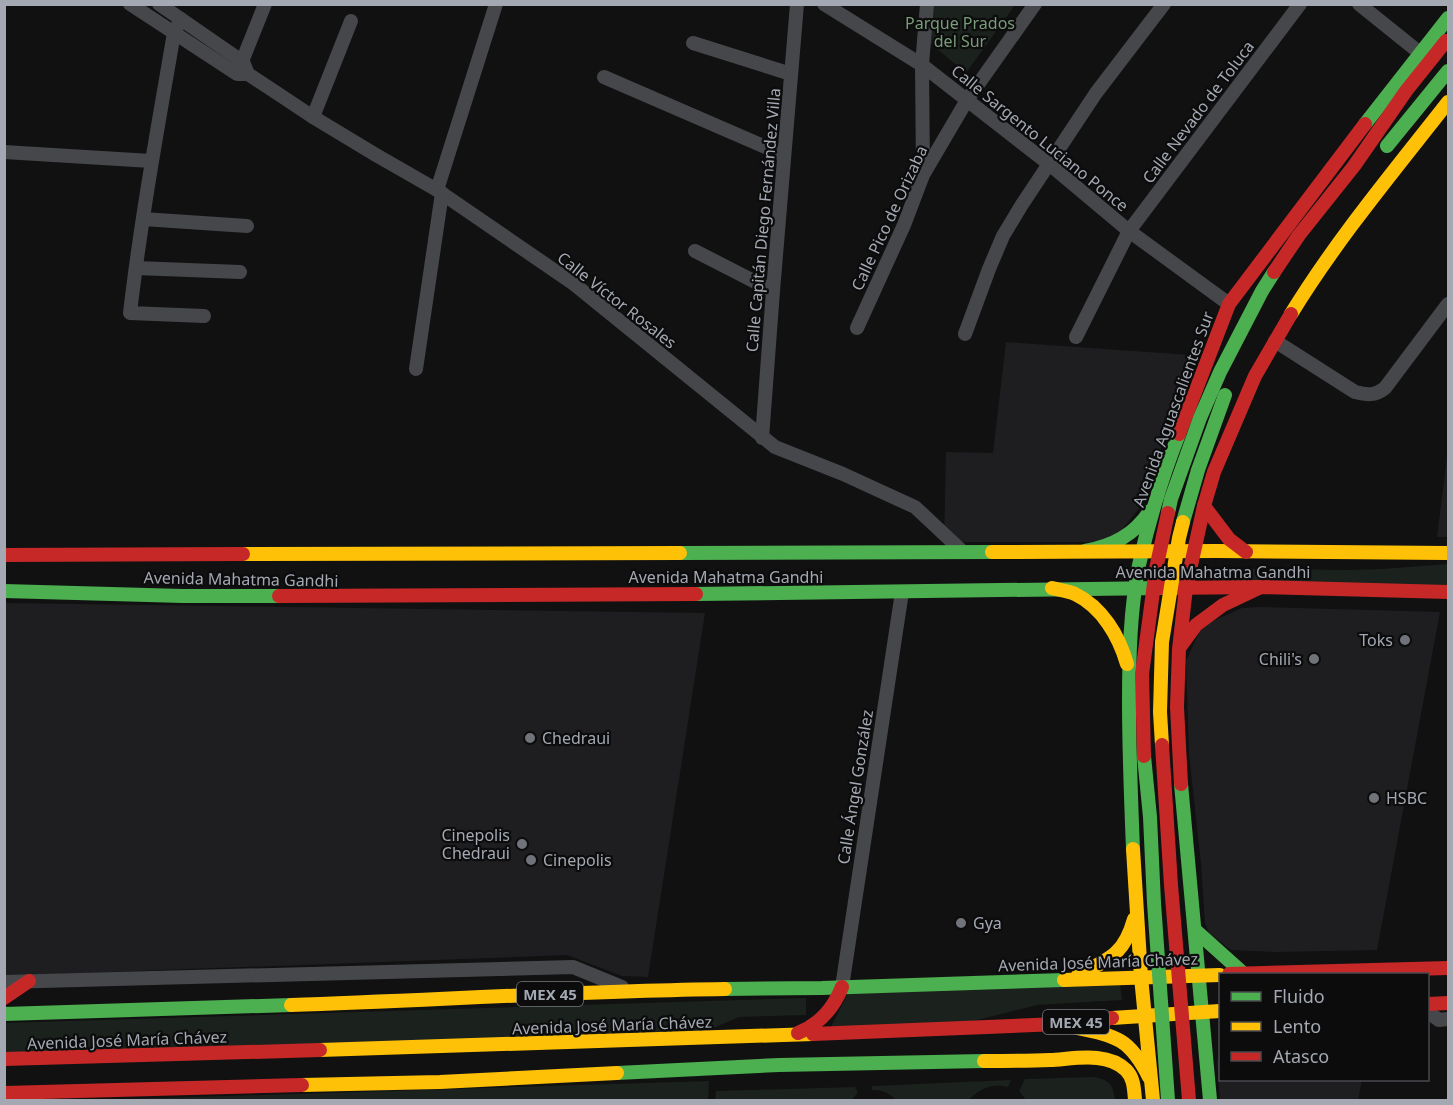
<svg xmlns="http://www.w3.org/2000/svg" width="1453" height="1105" viewBox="0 0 1453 1105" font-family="'Noto Sans',sans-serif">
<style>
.built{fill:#1e1e20}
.green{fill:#1b211c}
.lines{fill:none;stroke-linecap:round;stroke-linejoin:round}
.street{stroke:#46474a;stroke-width:14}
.fast{stroke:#4caf50;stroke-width:14}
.slow{stroke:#ffc107;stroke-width:14}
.jam{stroke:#c62828;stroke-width:14}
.fast-bridge{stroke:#4caf50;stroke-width:14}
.slow-bridge{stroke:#ffc107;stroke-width:14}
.jam-bridge{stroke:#c62828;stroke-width:14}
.poi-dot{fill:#70737a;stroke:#0c0c0d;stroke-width:2}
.labels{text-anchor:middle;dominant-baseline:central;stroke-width:4.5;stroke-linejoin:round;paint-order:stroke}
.shield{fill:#0c0c0d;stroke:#767980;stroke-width:1.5}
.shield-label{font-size:15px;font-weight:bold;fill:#a3a8b2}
.park-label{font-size:16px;fill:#7a9c7b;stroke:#0c0c0d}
.street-label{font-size:16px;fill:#a3a8b2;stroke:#0c0c0d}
.poi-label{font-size:16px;fill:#a3a8b2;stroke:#0c0c0d;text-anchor:start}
</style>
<rect width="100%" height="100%" fill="#111112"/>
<!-- built -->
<g class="built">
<path d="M1006,342L1190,355L1145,499L1137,511L1114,539L1090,542H944L946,452L993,453Z"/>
<path d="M1448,449V537H1437Z"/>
<path d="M4,603L705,613L648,977L622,976L567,955L5,976Z"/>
<path d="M1261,607L1440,612L1377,950L1275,952L1231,950L1209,933L1205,923L1201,864L1189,754L1186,661L1202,626L1242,608Z"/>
<path d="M1220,1058V1080H1362L1358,1100H1220L1217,1061Z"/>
</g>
<!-- green -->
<g class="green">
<path d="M933,5H1015L966,73L930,43Z"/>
<path d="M1448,564V587L1199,580V572L1207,568L1348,570L1381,569Z"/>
<path d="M1120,984L1122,1000L1037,1005L953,1026L829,1031L849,991Z"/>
<path d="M806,998V1015L739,1017L697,1035L5,1058L4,1023Z"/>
<path d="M1094,1077C1110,1080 1113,1085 1115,1100H1026L1019,1091L1025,1079Z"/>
<path d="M1011,1080L1008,1087C993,1083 979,1088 969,1100L895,1099C888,1092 882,1090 872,1090V1086Z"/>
<path d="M709,1081L708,1100H98Z"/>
<path d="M855,1087L858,1092L852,1100H715L716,1091Z"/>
</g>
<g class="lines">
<!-- street -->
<g class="street">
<path d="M130,4L237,74H248L313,117L376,155L437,190L574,284L775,447L843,474L915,507L962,551"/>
<path d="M159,4L243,62L248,74"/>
<path d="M824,4L922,65L1049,164L1129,231L1229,304"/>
<path d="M1359,4L1420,53"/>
<path d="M181,19L174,33C158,126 141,219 130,313L204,316"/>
<path d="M693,43L791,74"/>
<path d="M239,69L265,4"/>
<path d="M604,77L784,155"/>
<path d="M313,117L351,21"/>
<path d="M4,152L151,161"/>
<path d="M923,173L922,65L927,4"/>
<path d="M437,190L496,4"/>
<path d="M143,219L247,226"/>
<path d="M695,251L773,291"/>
<path d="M136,268L240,272"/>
<path d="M857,328L904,225L923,175L967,100L1035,4"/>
<path d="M965,334L989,269L1003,236L1021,206L1096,93L1164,4"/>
<path d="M1076,337L1129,231L1300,4"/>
<path d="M1275,341L1355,392C1367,395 1375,396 1385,388L1448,304"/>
<path d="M416,369L442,193"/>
<path d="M762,438L773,291L797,4"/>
<path d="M4,982L573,967L622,987"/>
<path d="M842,987L902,592"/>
<path d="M1428,1012L1439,1020L1448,1019"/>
</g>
<!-- fast -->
<g class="fast">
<path d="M1365,124L1448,18"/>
<path d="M1387,146L1448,71"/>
<path d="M1085,551C1113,546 1134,535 1150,511"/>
<path d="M680,553L992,552"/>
<path d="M4,591L183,596H279"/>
<path d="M696,594L1162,588"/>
<path d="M1181,784L1210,1100"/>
<path d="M1133,849C1131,800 1129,751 1129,702C1129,657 1130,610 1139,565C1149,520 1162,477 1179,434"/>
<path d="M1195,930L1244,974"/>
<path d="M725,989L822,988L1064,980"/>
<path d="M4,1014L291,1005"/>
<path d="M617,1073L779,1065L984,1061"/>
</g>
<!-- slow -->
<g class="slow">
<path d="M1291,314C1337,239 1394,171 1448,102"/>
<path d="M992,552L1217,551L1448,553"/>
<path d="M243,554L680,553"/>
<path d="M1052,588C1059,590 1068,591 1075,594C1102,607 1119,636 1127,664"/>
<path d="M1133,849L1141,977L1153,1100"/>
<path d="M1078,975C1109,959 1124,955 1134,919"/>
<path d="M1064,980L1220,975"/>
<path d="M291,1005C436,1000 580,991 725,989"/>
<path d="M1112,1018L1220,1011"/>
<path d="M1077,1028C1117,1036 1130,1039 1149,1077"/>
<path d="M320,1050L813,1034"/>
<path d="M984,1061C1006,1061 1028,1061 1050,1060C1073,1059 1107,1051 1126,1070C1134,1078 1134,1089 1135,1100"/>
<path d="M302,1085L440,1082L617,1073"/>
</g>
<!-- jam -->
<g class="jam">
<path d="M1179,434L1229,304L1365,124"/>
<path d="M1204,506L1229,539L1246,552"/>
<path d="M4,555L243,554"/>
<path d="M1162,588L1261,587L1448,592"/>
<path d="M279,596L696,594"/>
<path d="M1180,647L1196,625L1223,605L1261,587"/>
<path d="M1181,784L1177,707L1179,649L1186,588L1204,506L1214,472L1255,376L1291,314"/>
<path d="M1229,974L1448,968"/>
<path d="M4,998L29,981"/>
<path d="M1428,1004L1448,1003"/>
<path d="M798,1033C820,1024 833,1009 842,987"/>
<path d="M813,1034L1058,1024L1112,1018"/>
<path d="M4,1059L320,1050"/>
<path d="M4,1093L302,1085"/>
</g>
<!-- fast-bridge -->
<g class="fast-bridge">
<path d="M1168,513L1171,499L1200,418L1220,372L1262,291L1274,272"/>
<path d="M1183,522L1198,470L1225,395"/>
<path d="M1144,756L1150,817L1154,903L1168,1100"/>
</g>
<!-- slow-bridge -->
<path class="slow-bridge" d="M1162,745L1160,712L1162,642L1179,538L1183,522"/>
<!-- jam-bridge -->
<g class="jam-bridge">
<path d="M1274,272L1299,235L1354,166L1406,91L1446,41"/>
<path d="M1162,745L1171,885L1189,1100"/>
<path d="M1144,756L1142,674L1156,569L1168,513"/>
</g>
</g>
<!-- markers -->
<g class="poi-dot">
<circle cx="1405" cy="640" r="6"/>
<circle cx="1314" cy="659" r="6"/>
<circle cx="530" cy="738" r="6"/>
<circle cx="1374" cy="798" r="6"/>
<circle cx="522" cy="844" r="6"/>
<circle cx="531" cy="860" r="6"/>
<circle cx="961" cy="923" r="6"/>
</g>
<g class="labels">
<!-- shield labels -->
<g class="shield">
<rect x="517" y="982" width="66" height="24" rx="4.5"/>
<rect x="1043" y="1010" width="66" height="24" rx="4.5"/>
</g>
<g class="shield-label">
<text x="550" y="994">MEX 45</text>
<text x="1076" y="1022">MEX 45</text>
</g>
<!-- park labels -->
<g class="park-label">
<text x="960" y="23">Parque Prados<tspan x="960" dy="18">del Sur</tspan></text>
</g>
<!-- street labels -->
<g class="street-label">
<text transform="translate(1198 112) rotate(-53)">Calle Nevado de Toluca</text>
<text transform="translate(1040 138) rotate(39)">Calle Sargento Luciano Ponce</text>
<text transform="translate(889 218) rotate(-65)">Calle Pico de Orizaba</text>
<text transform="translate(763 220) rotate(-85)">Calle Capitán Diego Fernández Villa</text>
<text transform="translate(617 300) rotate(38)">Calle Víctor Rosales</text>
<text transform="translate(1173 409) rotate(-70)">Avenida Aguascalientes Sur</text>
<text x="1213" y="572">Avenida Mahatma Gandhi</text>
<text x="726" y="577">Avenida Mahatma Gandhi</text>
<text transform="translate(241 579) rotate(1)">Avenida Mahatma Gandhi</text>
<text transform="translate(855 787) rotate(-81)">Calle Ángel González</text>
<text transform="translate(1098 962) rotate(-2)">Avenida José María Chávez</text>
<text transform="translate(612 1025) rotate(-2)">Avenida José María Chávez</text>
<text transform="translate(127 1040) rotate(-2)">Avenida José María Chávez</text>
</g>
<!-- poi labels -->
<g class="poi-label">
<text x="1393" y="640" text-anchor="end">Toks</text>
<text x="1302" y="659" text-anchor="end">Chili's</text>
<text x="542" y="738">Chedraui</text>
<text x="1386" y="798">HSBC</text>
<text x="510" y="835" text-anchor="end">Cinepolis<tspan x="510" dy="18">Chedraui</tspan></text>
<text x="543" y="860">Cinepolis</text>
<text x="973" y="923">Gya</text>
</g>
</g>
<!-- border -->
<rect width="1453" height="1105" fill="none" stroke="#a3a8b2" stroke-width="12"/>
<!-- legend -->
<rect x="1219" y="973" width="210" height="108" fill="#0c0c0d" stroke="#484a4f" stroke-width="1.5"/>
<rect x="1231" y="992" width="30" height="9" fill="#4caf50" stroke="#484a4f" stroke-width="1.5"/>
<text x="1273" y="1003" font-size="18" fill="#a3a8b2">Fluido</text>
<rect x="1231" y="1022" width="30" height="9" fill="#ffc107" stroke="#484a4f" stroke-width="1.5"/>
<text x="1273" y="1033" font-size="18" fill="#a3a8b2">Lento</text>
<rect x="1231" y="1052" width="30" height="9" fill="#c62828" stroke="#484a4f" stroke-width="1.5"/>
<text x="1273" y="1063" font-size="18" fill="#a3a8b2">Atasco</text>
</svg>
